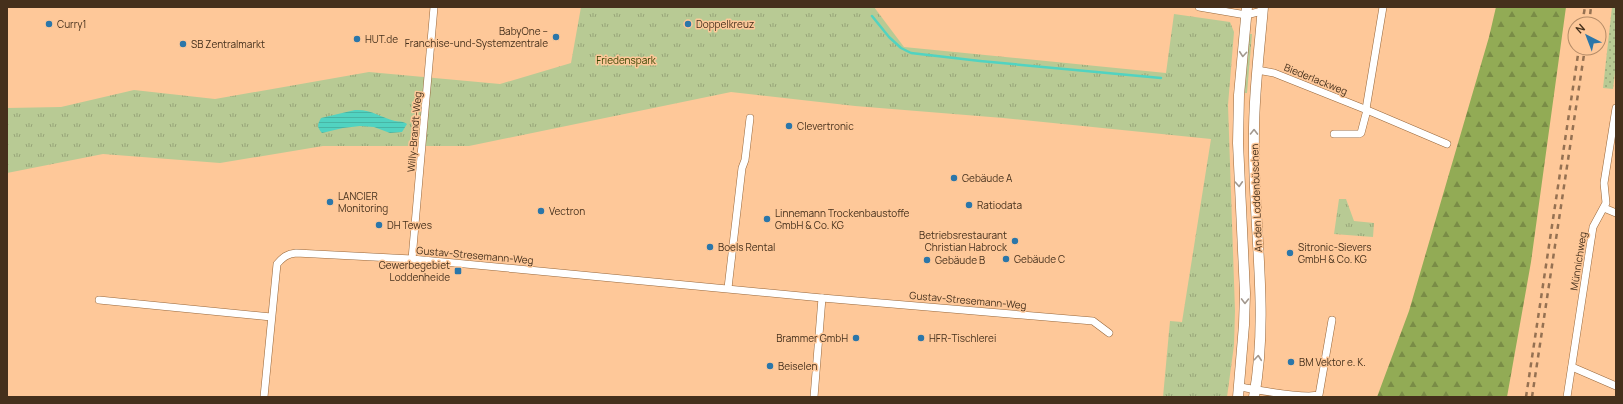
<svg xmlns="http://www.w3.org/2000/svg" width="1623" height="404" viewBox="0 0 1623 404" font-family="Manrope,sans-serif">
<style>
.grass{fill:url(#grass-tufts)}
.forest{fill:url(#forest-firs)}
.garden{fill:url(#garden-dots)}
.water{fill:url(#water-rules)}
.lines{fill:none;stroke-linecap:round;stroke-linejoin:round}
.stream{stroke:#51d3c1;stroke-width:2.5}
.street-casing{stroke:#98673a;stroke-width:8}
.secondary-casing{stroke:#98673a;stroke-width:11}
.street{stroke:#fff;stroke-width:7}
.secondary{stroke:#fff;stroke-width:10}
.rail{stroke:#957152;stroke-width:2.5;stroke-dasharray:5 5;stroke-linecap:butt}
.oneway{stroke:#a2988e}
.poi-dot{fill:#2b76a9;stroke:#fec899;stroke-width:1.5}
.labels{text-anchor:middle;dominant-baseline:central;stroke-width:3;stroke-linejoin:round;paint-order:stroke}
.poi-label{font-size:10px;fill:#45301c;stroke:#fec899;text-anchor:start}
.park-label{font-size:10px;fill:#354401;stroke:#fec899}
.street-label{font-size:10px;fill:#45301c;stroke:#fec899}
</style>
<defs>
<pattern id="grass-tufts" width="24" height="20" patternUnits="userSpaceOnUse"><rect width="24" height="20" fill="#b8ca94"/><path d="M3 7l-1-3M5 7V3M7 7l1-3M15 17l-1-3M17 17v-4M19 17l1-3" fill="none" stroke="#97a478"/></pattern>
<pattern id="forest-firs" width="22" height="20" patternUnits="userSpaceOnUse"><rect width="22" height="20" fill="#92ab55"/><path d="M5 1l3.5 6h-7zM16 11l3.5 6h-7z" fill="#798c46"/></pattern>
<pattern id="garden-dots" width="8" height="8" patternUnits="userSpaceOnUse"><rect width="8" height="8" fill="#b8ca94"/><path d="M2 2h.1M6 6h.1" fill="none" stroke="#97a478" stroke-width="1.8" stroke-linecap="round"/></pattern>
<pattern id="water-rules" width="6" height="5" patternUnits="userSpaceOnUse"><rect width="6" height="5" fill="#51d3c1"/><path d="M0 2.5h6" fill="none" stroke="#48b5a5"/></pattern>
</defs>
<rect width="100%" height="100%" fill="#fec899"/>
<!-- grass -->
<g class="grass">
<path d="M581,7H874L904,47L1166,73L1174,14L1230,22L1234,32L1228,105L1235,311L1234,345L1227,397H1163L1170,321L1182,322L1211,139L1003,118L855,106L731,92L469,146H323L220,163L103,154L7,173V108L61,107L134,90L215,99L369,72L500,84L571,63Z"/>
<path d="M1249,34H1252L1247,93H1244Z"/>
<path d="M1339,199H1346L1354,221L1374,223L1373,237L1334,234Z"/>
</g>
<!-- forest -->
<path class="forest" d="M1496,7H1566L1531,262L1507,397H1377L1409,311L1489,37Z"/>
<!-- garden -->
<path class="garden" d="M1612,7H1616V65L1613,89L1603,88Z"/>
<!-- water -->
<path class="water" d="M355,110C371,109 380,117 395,121C400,122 403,121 407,124L402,132L390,133L374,127L360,126L343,128L322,133C317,127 317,125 321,118Z"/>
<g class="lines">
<!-- stream -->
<path class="stream" d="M872,16L889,37L901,48L911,53L980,61L1161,78"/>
<defs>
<g id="street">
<path d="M1199,7L1246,15L1262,11"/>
<path d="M1257,70L1274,73L1367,110L1447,144"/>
<path d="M1366,109L1383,7"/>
<path d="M1334,134H1359L1361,133L1367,110"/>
<path d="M1604,208L1616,213"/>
<path d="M412,259L434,7"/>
<path d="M728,288L742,168L745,160L750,118"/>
<path d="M99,300L271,317"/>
<path d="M1572,367L1616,386"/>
<path d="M1240,387C1258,390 1303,399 1319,395L1332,320"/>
<path d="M264,397L277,264C283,257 287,254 296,253L412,259L822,298L1093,321L1109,333"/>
<path d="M814,397L822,298"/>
<path d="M1567,397L1593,227L1606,203L1604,183L1616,108"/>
</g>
<g id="secondary">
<path d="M1238,397L1244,325L1245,293L1238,143L1239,95L1247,7"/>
<path d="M1254,397C1269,315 1254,232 1254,149C1253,102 1259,54 1263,7"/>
</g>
</defs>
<!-- street casing -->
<use href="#street" class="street-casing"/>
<!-- secondary casing -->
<use href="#secondary" class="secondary-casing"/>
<!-- street -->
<use href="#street" class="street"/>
<!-- secondary -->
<use href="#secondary" class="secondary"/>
<!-- rail -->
<g class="rail">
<path d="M1582,24L1585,7"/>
<path d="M1589,24L1591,7"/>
<path d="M1526,397L1579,48"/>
<path d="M1532,397L1585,48"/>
</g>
</g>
<!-- one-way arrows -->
<defs><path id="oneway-chevron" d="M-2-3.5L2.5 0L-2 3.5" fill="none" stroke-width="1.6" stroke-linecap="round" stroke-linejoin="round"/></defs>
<g class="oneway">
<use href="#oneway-chevron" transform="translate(1243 54) rotate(95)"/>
<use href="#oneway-chevron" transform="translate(1254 132) rotate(-89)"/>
<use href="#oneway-chevron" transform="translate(1239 184) rotate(87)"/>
<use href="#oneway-chevron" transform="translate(1245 301) rotate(91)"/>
<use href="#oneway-chevron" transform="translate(1258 358) rotate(-85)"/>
</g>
<!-- markers -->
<g class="poi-dot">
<circle cx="49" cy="24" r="4"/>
<circle cx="688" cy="24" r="4"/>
<circle cx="556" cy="37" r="4"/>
<circle cx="357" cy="39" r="4"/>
<circle cx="183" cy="44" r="4"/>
<circle cx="789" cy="126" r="4"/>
<circle cx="954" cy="178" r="4"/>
<circle cx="330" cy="202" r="4"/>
<circle cx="969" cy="205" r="4"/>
<circle cx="541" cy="211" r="4"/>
<circle cx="767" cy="219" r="4"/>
<circle cx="379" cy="225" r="4"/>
<circle cx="1015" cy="241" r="4"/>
<circle cx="710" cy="247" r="4"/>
<circle cx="1290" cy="253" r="4"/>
<circle cx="1006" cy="259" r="4"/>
<circle cx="927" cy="260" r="4"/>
<rect x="454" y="267" width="8" height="8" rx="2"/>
<circle cx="856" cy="338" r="4"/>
<circle cx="921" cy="338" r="4"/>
<circle cx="1291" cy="362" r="4"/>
<circle cx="770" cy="366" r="4"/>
</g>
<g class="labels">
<!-- poi labels -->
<g class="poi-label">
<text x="57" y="24">Curry1</text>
<text x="696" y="24">Doppelkreuz</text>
<text x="548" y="31" text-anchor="end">BabyOne –<tspan x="548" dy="12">Franchise-und-Systemzentrale</tspan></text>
<text x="365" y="39">HUT.de</text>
<text x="191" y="44">SB Zentralmarkt</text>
<text x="797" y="126">Clevertronic</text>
<text x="962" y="178">Gebäude A</text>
<text x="338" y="196">LANCIER<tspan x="338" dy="12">Monitoring</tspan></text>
<text x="977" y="205">Ratiodata</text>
<text x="549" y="211">Vectron</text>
<text x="775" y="213">Linnemann Trockenbaustoffe<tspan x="775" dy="12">GmbH &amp; Co. KG</tspan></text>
<text x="387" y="225">DH Tewes</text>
<text x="1007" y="235" text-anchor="end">Betriebsrestaurant<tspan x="1007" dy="12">Christian Habrock</tspan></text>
<text x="718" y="247">Boels Rental</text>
<text x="1298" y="247">Sitronic-Sievers<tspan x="1298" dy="12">GmbH &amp; Co. KG</tspan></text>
<text x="1014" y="259">Gebäude C</text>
<text x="935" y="260">Gebäude B</text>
<text x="450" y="265" text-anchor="end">Gewerbegebiet<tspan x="450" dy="12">Loddenheide</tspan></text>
<text x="848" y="338" text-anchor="end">Brammer GmbH</text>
<text x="929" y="338">HFR-Tischlerei</text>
<text x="1299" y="362">BM Vektor e. K.</text>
<text x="778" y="366">Beiselen</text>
</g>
<!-- park labels -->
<g class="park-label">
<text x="626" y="60">Friedenspark</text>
</g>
<!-- street labels -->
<g class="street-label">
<text transform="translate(1316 79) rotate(22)">Biederlackweg</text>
<text transform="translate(414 132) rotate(-85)">Willy-Brandt-Weg</text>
<text transform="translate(1256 198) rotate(-92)">An den Loddenbüschen</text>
<text transform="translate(475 255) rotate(5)">Gustav-Stresemann-Weg</text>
<text transform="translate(1578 261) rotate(-81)">Münnichweg</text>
<text transform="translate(968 300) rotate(5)">Gustav-Stresemann-Weg</text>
</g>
</g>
<!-- border -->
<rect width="1623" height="404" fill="none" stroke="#45301c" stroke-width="16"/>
<!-- north arrow -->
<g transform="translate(1587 36) rotate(318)"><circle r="19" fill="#fec899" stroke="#b48b67"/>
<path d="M0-3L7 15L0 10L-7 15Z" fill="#2b76a9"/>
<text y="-6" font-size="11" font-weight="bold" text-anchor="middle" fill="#45301c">N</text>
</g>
</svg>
